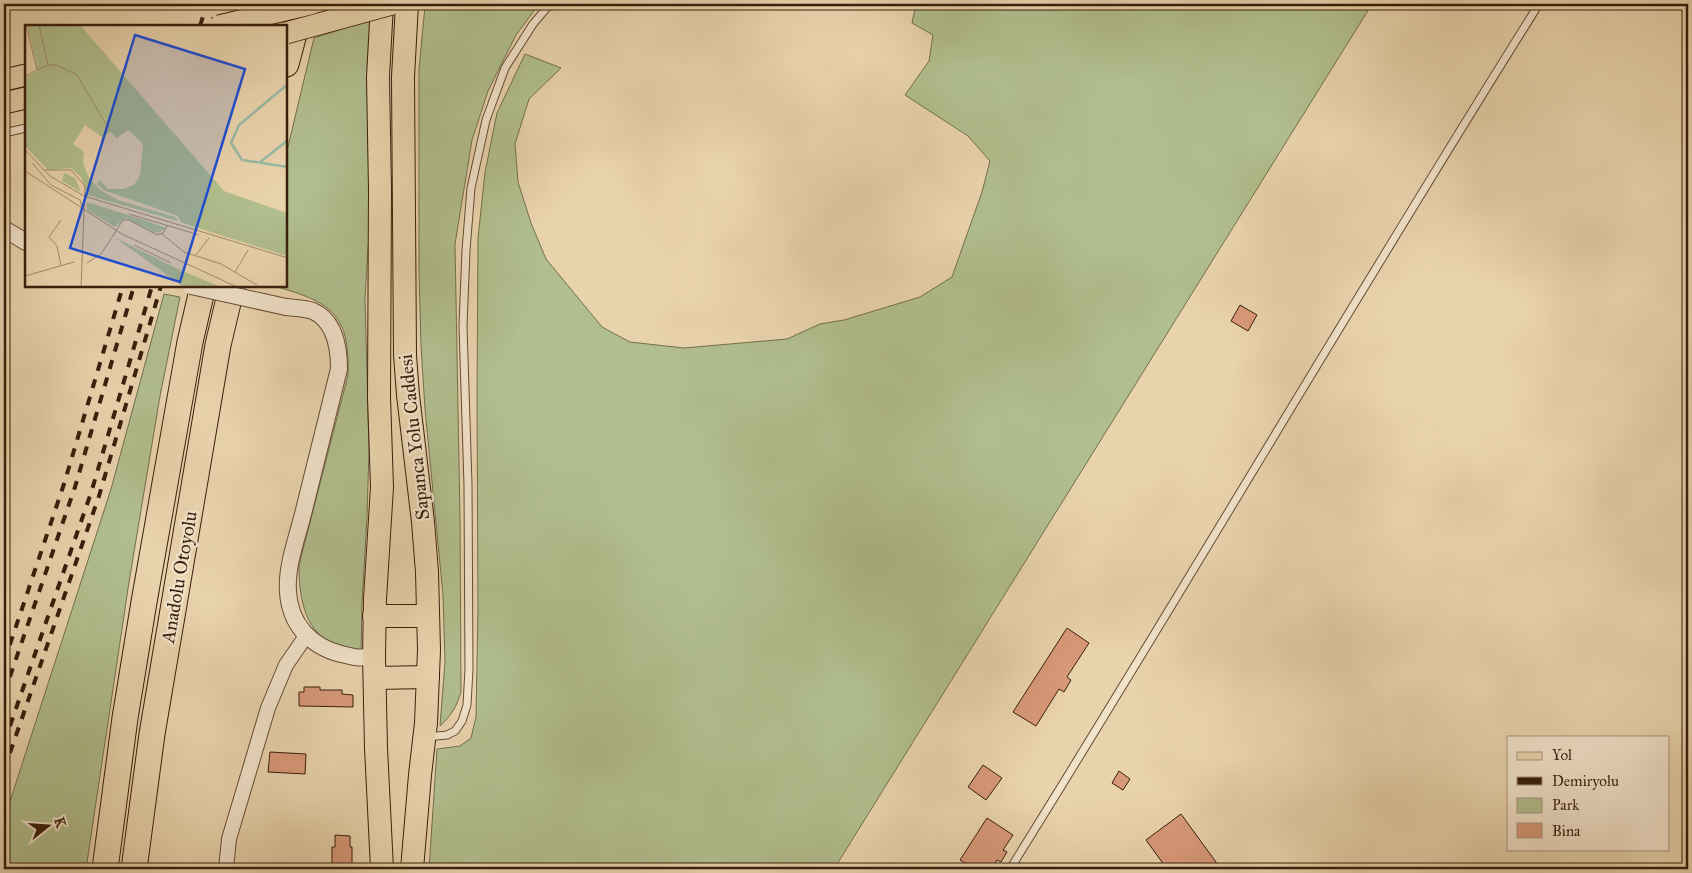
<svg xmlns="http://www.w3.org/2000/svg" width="1692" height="873" viewBox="0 0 1692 873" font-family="'IM FELL Great Primer',serif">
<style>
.green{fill:#b1be8e;stroke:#746e4d}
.building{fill:#d89979;stroke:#381e0c}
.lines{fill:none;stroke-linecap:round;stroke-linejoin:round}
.service-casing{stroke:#644b34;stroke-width:9}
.minor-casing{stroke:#644b34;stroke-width:16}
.tertiary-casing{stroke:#644b34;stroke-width:18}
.primary-casing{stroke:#381e0c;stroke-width:23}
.trunk-casing{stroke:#381e0c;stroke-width:24}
.motorway-casing{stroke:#381e0c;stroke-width:27}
.service{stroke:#f1e2ca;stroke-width:7}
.minor{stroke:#f1e2ca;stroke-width:14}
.tertiary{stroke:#f1e2ca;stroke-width:16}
.primary{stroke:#e9d3ad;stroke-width:21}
.trunk{stroke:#e9d3ad;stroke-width:22}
.motorway{stroke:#e9d3ad;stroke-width:25}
.rail{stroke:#381e0c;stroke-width:4;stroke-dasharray:9 9;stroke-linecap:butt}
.tertiary-bridge-casing{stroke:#644b34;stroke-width:18;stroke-linecap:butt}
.primary-bridge-casing{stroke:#381e0c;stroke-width:23;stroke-linecap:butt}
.tertiary-bridge{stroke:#f1e2ca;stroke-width:16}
.primary-bridge{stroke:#e9d3ad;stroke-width:21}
.labels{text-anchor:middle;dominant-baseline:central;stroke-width:4.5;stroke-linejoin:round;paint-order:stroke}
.street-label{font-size:19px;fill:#381e0c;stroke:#f1e2ca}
.inset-river{fill:none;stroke:#99b9a5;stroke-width:2.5}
.inset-road{fill:none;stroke:#a28b6d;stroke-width:1}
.view{fill:#1d4ed8;fill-opacity:0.15;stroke:#1d4ed8;stroke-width:2.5}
.inset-edge{fill:none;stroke:#381e0c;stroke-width:2.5}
</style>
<rect width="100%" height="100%" fill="#e9d3ad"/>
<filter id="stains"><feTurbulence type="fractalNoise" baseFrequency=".004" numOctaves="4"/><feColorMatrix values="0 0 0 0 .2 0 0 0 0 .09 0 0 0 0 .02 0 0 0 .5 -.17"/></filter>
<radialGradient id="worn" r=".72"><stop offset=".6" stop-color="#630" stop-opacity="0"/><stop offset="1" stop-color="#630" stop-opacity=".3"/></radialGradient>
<!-- green -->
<g class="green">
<path d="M431,4H539L516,35L488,91L472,140L455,244L460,518L461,692C457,706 451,716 440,726L445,662L443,595L425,409L421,346L419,271V69L425,6Z"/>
<path d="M916,4H1372L834,869H429L437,749L460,746L471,738L476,717L478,607L477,398L478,238L485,172L497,113L525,54L561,68L529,99L515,144L518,182L531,223L546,259L602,327L630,342L684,348L787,339L820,324L844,320L920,297L952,277L982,192L990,161L968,136L905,95L929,61L933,35L912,23Z"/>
<path d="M370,20V217L365,298L369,451L367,517L362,602L361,651C351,649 340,647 331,643C303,628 299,594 299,565L348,375C350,312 330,302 274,286H286V155L314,38Z"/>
<path d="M164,294L180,297L160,396L129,582L86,869H4V820L111,489Z"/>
</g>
<!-- building -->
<g class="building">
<path d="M1240,305L1257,315L1248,331L1231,321Z"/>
<path d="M1067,628L1089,643L1067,677L1071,680L1064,692L1059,689L1036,726L1013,712Z"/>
<path d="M304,687H320V690H342V694L353,695V707L299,706V692H304Z"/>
<path d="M270,752L306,754L305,774L268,772Z"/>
<path d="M983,765L1002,778L986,800L968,787Z"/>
<path d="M1119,771L1130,779L1123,790L1112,783Z"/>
<path d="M1181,814L1221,869H1167L1146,840Z"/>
<path d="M987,818L1013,835L1003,850L1007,852L1001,862L997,860L991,869H975L960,860Z"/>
<path d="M335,835L350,836V847H352V864H332V847H335Z"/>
</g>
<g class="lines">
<defs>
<g id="service">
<path d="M4,133L26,128"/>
<path d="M426,737L447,735L455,731L462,721L467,705L469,669L468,485L463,326L466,250L471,188L486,120L505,68L533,24L550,4"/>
<path d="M1010,869C1189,582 1359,290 1539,4"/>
</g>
<path id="minor" d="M226,869L229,839L268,708L286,665L306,636"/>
<g id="tertiary">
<path d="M4,229L26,242"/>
<path d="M286,307C294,308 305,308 313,311C335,321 339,349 339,369C327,417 315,466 303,514C297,538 286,567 288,592C290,624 310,646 341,654C356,657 357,659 374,656"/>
</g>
<g id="primary">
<path d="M4,80L26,75"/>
<path d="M4,103L26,98"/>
</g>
<g id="trunk">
<path d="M382,4L378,77L380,190L379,397L382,487L375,599L374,656L376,748L382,869"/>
<path d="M407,4L403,77L405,355L408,395L423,522L427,572L429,650L426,723L420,775L412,869"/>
<path d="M374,616H428"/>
<path d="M375,678L428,677"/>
</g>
<g id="motorway">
<path d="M286,64L302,4"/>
<path d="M105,869L125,718L144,602L190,342L203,286"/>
<path d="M134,869L152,734L218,345L232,286"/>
</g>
</defs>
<!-- service casing -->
<use href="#service" class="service-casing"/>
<!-- minor casing -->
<use href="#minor" class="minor-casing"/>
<!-- tertiary casing -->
<use href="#tertiary" class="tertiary-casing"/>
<!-- primary casing -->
<use href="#primary" class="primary-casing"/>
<!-- trunk casing -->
<use href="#trunk" class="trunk-casing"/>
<!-- motorway casing -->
<use href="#motorway" class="motorway-casing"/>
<!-- service -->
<use href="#service" class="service"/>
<!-- minor -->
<use href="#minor" class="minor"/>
<!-- tertiary -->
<use href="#tertiary" class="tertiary"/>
<!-- primary -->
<use href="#primary" class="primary"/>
<!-- trunk -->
<use href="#trunk" class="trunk"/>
<!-- motorway -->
<use href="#motorway" class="motorway"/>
<!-- rail -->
<g class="rail">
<path d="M200,26L207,4"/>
<path d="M211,26L218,4"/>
<path d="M229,26L235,4"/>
<path d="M238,26L244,4"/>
<path d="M4,662L64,484L123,286"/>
<path d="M4,694L75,487L134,286"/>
<path d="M4,743L91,493L152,286"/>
<path d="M4,770L99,496L161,286"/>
</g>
<defs>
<path id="tertiary-bridge" d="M191,286L286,307"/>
<g id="primary-bridge">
<path d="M219,26L310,4"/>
<path d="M286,33L392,4"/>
</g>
</defs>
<!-- tertiary-bridge casing -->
<use href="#tertiary-bridge" class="tertiary-bridge-casing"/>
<!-- primary-bridge casing -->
<use href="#primary-bridge" class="primary-bridge-casing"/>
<!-- tertiary-bridge -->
<use href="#tertiary-bridge" class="tertiary-bridge"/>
<!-- primary-bridge -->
<use href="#primary-bridge" class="primary-bridge"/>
</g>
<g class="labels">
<!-- street labels -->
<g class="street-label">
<text transform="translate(414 437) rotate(-96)">Sapanca Yolu Caddesi</text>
<text transform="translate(179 577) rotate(-80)">Anadolu Otoyolu</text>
</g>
</g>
<!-- overview -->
<g transform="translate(25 25)">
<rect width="262" height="262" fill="#e9d3ad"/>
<path d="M2,0H55L199,166L262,188V231L167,201L156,197L153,191L78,165L72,159L75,155L83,164H98L109,160L115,150L118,119L103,105L92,113L85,107L77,112L60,100L48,119L59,127L58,138L64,153L75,165L93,175L150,192L153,196L62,170L56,152L46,143L23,145L0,121V52L13,46ZM39,148L50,153L56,167L37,156ZM62,177L116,194L141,203L133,208L128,207L100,193L90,202L62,185ZM89,212L155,245L196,262H159Z" fill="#b1be8e"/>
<path class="inset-river" d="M263,59L214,100L206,118L217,135L263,142M234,138L263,115"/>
<path class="inset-road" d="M23,40H32L52,50L82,101M12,45L23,40L14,0M0,51L12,45L1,0M0,125L25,151L59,171L263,233M7,138L26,160L55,175L57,182M20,145H46L60,161L56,262M0,146L97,209L212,262M104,189L174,210M137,209L159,227L196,239L232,260M109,220L146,238M171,230L184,213M62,238L76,229L98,195H104L132,210L138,208L142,201M36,241L32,221L24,212L36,195M210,247L223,225M0,251L49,237"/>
<path class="view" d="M110,10L220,44L155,257L45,223Z"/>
<rect width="262" height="262" class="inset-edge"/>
</g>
<!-- margin -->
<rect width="1692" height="873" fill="none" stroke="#e9d3ad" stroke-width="20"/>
<rect x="5" y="5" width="1682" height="863" fill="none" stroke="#381e0c" stroke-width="2.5"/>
<rect x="10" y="10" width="1672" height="853" fill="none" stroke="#381e0c"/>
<!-- legend -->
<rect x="1507" y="736" width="162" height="115" fill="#f1e2ca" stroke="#a7947e"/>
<rect x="1517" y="752" width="25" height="8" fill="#e9d3ad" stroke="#a7947e"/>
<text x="1552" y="760" font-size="15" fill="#381e0c">Yol</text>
<rect x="1517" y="777" width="25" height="8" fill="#381e0c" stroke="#a7947e"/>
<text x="1552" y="786" font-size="15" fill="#381e0c">Demiryolu</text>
<rect x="1517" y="798" width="25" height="15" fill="#b1be8e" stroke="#a7947e"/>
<text x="1552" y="810" font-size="15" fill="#381e0c">Park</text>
<rect x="1517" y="823" width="25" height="15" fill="#d89979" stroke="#a7947e"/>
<text x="1552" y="836" font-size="15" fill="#381e0c">Bina</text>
<!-- north arrow -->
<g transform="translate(48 826) rotate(73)" stroke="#f1e2ca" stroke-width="4" paint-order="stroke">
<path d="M0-4L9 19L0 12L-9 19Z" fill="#381e0c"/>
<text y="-8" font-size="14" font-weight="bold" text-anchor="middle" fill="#381e0c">K</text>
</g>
<rect width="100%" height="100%" filter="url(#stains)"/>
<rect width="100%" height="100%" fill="url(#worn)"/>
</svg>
